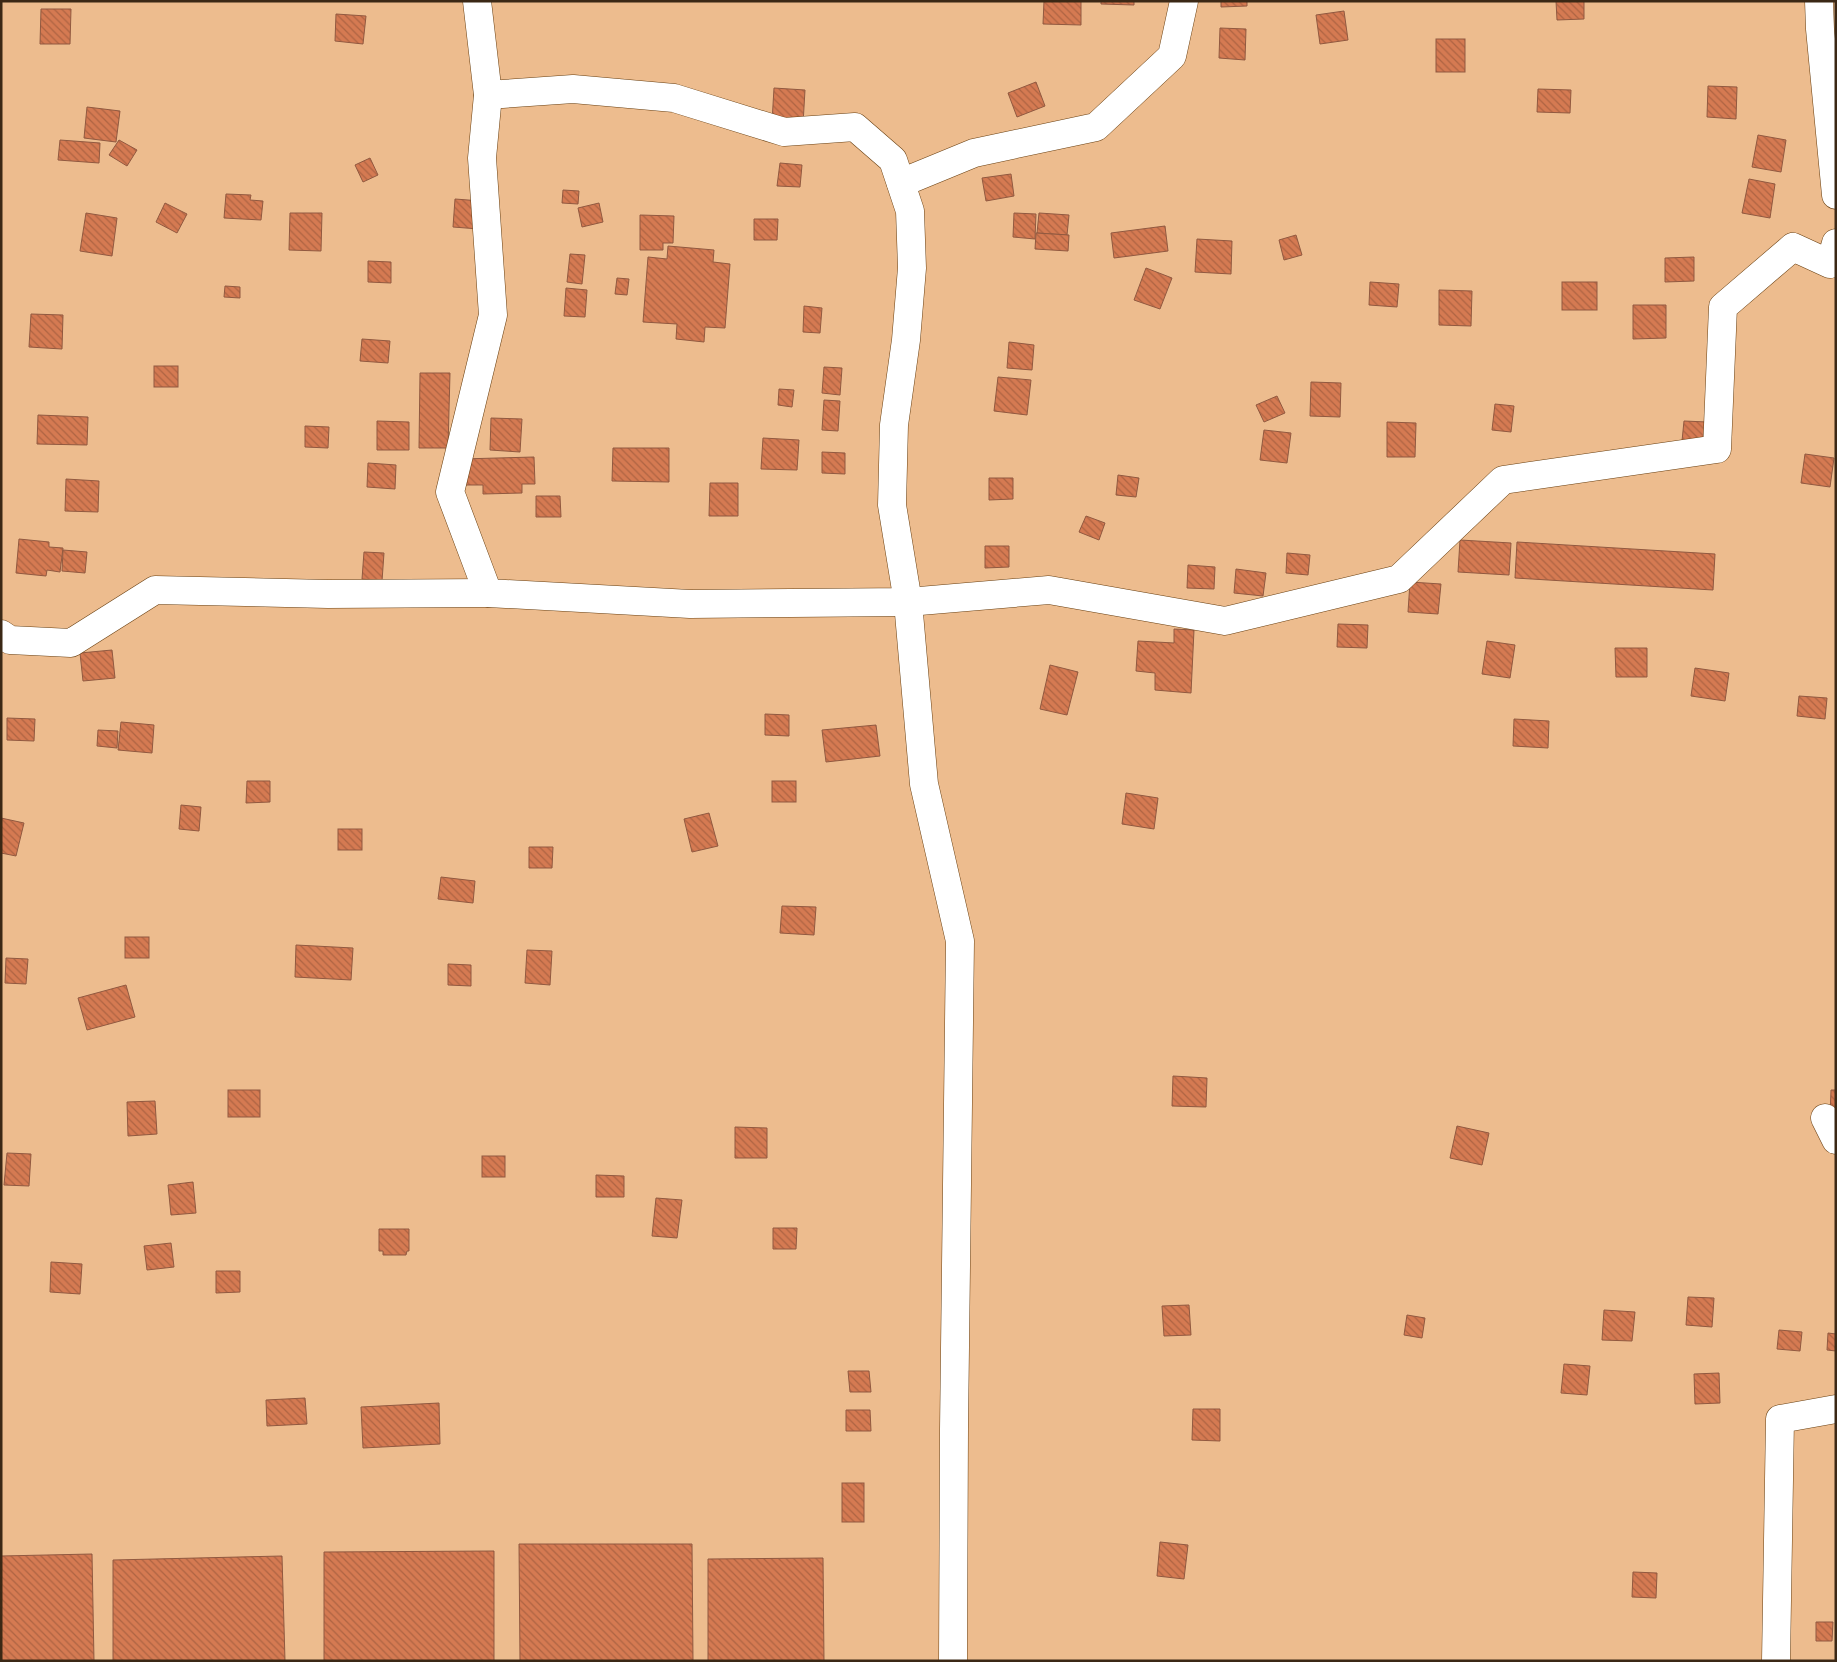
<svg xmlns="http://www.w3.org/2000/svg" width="1837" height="1662" viewBox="0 0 1837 1662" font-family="'Noto Serif',serif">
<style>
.building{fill:url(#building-back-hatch);stroke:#915940}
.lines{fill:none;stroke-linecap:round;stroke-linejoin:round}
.minor-casing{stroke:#693f10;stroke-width:29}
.minor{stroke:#fff;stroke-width:28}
</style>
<defs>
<pattern id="building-back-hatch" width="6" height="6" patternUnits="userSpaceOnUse" patternTransform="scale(1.25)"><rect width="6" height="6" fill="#d57a52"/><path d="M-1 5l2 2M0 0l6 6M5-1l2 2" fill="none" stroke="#ae6443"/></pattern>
</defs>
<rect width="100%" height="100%" fill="#edbc8e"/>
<!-- building -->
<g class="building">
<path d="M1044,1H1081V25L1043,24Z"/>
<path d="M1101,1H1134V5L1101,4Z"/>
<path d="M1221,1H1247V6L1221,7Z"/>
<path d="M1556,1H1584V19L1557,20Z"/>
<path d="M41,9H71L70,44H40Z"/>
<path d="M1344,11L1348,40L1320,44L1316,15Z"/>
<path d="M336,14L366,16L363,44L335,41Z"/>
<path d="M1220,28L1246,29L1245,60L1219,58Z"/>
<rect x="1436" y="39" width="29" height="33"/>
<path d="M1036,82L1045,106L1017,117L1008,93Z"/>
<path d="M1708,86L1737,87L1736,119L1707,117Z"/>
<path d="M774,88L805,90L803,124L772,122Z"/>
<path d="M1538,89L1571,90L1570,113L1537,112Z"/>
<path d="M87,107L120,111L116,142L84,138Z"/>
<path d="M1758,135L1786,140L1781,172L1752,167Z"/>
<path d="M60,140L100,143L99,163L58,160Z"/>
<path d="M119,140L137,150L127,166L109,155Z"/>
<path d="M370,158L378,175L363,182L355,165Z"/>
<path d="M780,163L802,165L800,187L777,186Z"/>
<path d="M1011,174L1014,196L986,201L982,178Z"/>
<path d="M1749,179L1775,184L1770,218L1742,213Z"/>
<path d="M563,190L579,191L578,204L562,203Z"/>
<path d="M226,194L251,195L250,200L263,201L261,220L224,218Z"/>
<path d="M455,199L481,201L479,229L453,227Z"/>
<path d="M165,203L187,214L177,233L156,222Z"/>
<path d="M599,203L603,222L582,227L578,208Z"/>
<path d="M86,213L117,218L112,256L80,251Z"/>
<path d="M290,213H322L321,251L289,250Z"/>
<path d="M1014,213L1036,214L1035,239L1013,237Z"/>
<path d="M1039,213L1069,215L1067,235L1037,233Z"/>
<path d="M640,215L674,216L673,243H663V250H640Z"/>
<path d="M754,219H778L777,240H754Z"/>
<path d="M1165,226L1168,251L1114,258L1111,233Z"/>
<path d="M1036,233L1069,235L1068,251L1035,249Z"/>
<path d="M1296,235L1302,255L1284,260L1279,240Z"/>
<path d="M1197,239L1232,241L1231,274L1195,272Z"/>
<path d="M668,246L714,250L713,262L730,264L725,328L705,327L704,342L676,339L677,324L643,322L648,257L667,259Z"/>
<path d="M570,254L585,255L582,284L567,282Z"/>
<path d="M1694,257V281L1665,282V258Z"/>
<path d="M368,261L391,262V283L368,282Z"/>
<path d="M1146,268L1172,278L1160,309L1134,300Z"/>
<path d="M617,278L629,279L627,295L615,294Z"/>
<path d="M1370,282L1399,284L1397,307L1369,305Z"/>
<rect x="1562" y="282" width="35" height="28"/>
<path d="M225,286L240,287V298L224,297Z"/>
<path d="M566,288L587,290L585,317L564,316Z"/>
<path d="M1439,290L1472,291L1471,326L1439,325Z"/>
<path d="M1633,305H1666V338L1633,339Z"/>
<path d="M804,306L822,308L820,333L803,332Z"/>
<path d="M31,314L63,315L62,349L29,347Z"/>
<path d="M362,339L390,341L388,363L360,361Z"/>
<path d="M1009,342L1034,345L1032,370L1007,368Z"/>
<rect x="154" y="366" width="24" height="21"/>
<path d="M824,367L842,368L840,395L822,393Z"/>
<path d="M420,373H450L448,448H419Z"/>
<path d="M998,377L1031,380L1027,415L994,411Z"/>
<path d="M1311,382L1341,383L1340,417L1310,416Z"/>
<path d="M779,389L794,390L792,407L778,405Z"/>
<path d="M1277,396L1285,413L1264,422L1256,405Z"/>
<path d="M824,400L840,401L838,431L822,430Z"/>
<path d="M1495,404L1514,406L1511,432L1492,430Z"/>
<path d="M38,415L88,417L87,445L37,444Z"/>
<path d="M491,418L522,419L520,452L490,450Z"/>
<path d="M377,421L409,422V450H377Z"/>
<path d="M1684,421L1707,422L1706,443L1682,441Z"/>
<path d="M1387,422L1416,423L1415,457H1387Z"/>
<path d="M305,426L329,427L328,448L305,447Z"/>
<path d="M1264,430L1291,433L1287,463L1260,460Z"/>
<path d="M763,438L799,440L797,470L761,469Z"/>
<path d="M613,448H669V482L612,481Z"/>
<path d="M822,452L845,453V474L822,473Z"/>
<path d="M1805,454L1834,458L1830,487L1801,483Z"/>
<path d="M534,457L535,484H522V493L483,494V485H461V459Z"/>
<path d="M368,463L396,465L395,489L367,487Z"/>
<path d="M1118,475L1139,478L1136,497L1116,495Z"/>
<path d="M989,478H1013V499L989,500Z"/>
<path d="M66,479L99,481L98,512L65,511Z"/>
<path d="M710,483H738V516H709Z"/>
<path d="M536,496H560L561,517H536Z"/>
<path d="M1086,516L1105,523L1099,540L1079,532Z"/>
<path d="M19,539L49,542V547L63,548L60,572L47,570L46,576L16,573Z"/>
<path d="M1460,540L1511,543L1509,575L1458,572Z"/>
<path d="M1517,542L1715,554L1713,590L1515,578Z"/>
<path d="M985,546H1009V567L985,568Z"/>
<path d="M63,550L87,552L85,573L62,571Z"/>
<path d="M364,552L384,553L382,581L362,579Z"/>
<path d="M1287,553L1310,555L1308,575L1286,573Z"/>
<path d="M1188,565L1215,567L1214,589L1187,588Z"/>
<path d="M1236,569L1266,573L1263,596L1234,593Z"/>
<path d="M1410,582L1441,584L1438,614L1408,612Z"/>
<path d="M1338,624L1368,625L1367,648L1337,647Z"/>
<path d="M1174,629L1194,630L1191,693L1155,690V673L1136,671L1138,641L1174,643Z"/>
<path d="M1487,641L1515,645L1510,678L1482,674Z"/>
<path d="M1615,648H1647V677H1616Z"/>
<path d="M112,650L115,678L83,681L80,653Z"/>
<path d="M1050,665L1078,672L1067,715L1040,709Z"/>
<path d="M1695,668L1729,673L1725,701L1691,696Z"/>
<path d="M1799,696L1827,698L1825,719L1797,716Z"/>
<path d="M765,714L789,715V736L765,735Z"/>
<path d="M7,718L35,719L34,741L7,740Z"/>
<path d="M1514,719L1549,721L1548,748L1513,746Z"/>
<path d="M121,722L154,725L152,753L118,750Z"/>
<path d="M876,725L880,756L826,762L822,730Z"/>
<path d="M98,730L118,731L117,748L97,746Z"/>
<path d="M247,781H270V802L246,803Z"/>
<rect x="772" y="781" width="24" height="21"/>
<path d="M1126,793L1158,798L1154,829L1122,824Z"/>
<path d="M181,805L201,807L199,831L179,829Z"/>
<path d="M709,813L718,846L692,852L684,819Z"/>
<path d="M1,818L24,823L16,856L1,853Z"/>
<rect x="338" y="829" width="24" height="21"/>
<path d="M529,847H553L552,868H529Z"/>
<path d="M441,877L475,881L473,903L438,899Z"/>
<path d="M782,906L816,907L814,935L780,933Z"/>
<rect x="125" y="937" width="24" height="21"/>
<path d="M296,945L353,948L351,980L295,977Z"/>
<path d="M527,950L552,951L550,985L525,983Z"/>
<path d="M6,958L28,959L26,984L5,983Z"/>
<path d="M448,964L471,965V986L448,985Z"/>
<path d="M126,985L135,1017L87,1030L78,998Z"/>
<path d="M1173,1076L1207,1078L1206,1107L1172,1106Z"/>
<rect x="228" y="1090" width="32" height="27"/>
<path d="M1831,1090H1836V1118L1830,1117Z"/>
<path d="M155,1101L157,1134L128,1136L127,1102Z"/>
<path d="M1457,1126L1489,1133L1482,1165L1450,1158Z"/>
<path d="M735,1127L767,1128V1158H735Z"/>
<path d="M7,1153L31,1154L29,1186L4,1185Z"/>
<rect x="482" y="1156" width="23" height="21"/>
<path d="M596,1175L624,1176V1197H596Z"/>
<path d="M193,1182L196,1213L171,1215L168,1185Z"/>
<path d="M656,1198L682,1200L677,1238L652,1236Z"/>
<path d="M773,1228H797L796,1249H773Z"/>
<path d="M379,1229H409V1251H407L406,1255H383V1251H379Z"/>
<path d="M171,1243L174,1267L147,1270L144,1246Z"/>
<path d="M51,1262L82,1264L80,1294L50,1292Z"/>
<path d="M216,1271H240V1292L216,1293Z"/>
<path d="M1688,1297L1714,1298L1712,1327L1686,1325Z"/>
<path d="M1189,1305L1191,1335L1164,1336L1162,1306Z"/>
<path d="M1604,1310L1635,1312L1632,1341L1602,1340Z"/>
<path d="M1407,1315L1425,1318L1422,1338L1404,1335Z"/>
<path d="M1779,1330L1802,1332L1800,1351L1777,1349Z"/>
<path d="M1828,1333L1836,1334V1351L1827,1350Z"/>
<path d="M1564,1364L1590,1366L1587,1395L1561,1393Z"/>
<path d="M848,1371H869L871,1392H850Z"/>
<path d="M1719,1373L1720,1403L1695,1404L1694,1374Z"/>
<path d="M305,1398L307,1424L267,1426L266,1400Z"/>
<path d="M439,1403L440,1444L363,1448L361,1407Z"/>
<path d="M1193,1409H1220V1441L1192,1440Z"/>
<path d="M846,1410H870L871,1431H846Z"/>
<rect x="842" y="1483" width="22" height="39"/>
<path d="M1160,1542L1188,1545L1184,1579L1157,1576Z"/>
<path d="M519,1544H692L693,1661H520Z"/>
<path d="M494,1551V1661H324V1552Z"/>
<path d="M92,1554L94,1661H1V1556Z"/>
<path d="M282,1556L285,1661H113V1560Z"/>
<path d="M823,1558L824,1661H708V1559Z"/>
<path d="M1633,1572L1657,1573L1656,1598L1632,1597Z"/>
<path d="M1816,1622H1833L1832,1641H1816Z"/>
</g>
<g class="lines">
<defs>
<g id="minor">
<path d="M477,1L488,95L573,89L674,98L784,132L855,127L893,160L910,211L912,268L906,340L894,425L892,505L908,602L924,784L960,941L954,1429L953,1661"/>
<path d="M1819,1L1820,29L1836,195"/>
<path d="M488,95L482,158L493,315L450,492L488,593L690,604L908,602L1049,590L1225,621L1399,579L1503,480L1717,449L1723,307L1793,247L1830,264L1836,243"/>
<path d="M901,183L974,153L1096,127L1172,56L1184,1"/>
<path d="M1,634L10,640L71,643L155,590L328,594L488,593"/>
<path d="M1825,1118L1836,1140"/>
<path d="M1776,1661L1780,1419L1836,1409"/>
</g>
</defs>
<!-- minor casing -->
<use href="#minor" class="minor-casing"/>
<!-- minor -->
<use href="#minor" class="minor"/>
</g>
<!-- border -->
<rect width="1837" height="1662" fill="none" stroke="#3b2815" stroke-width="5"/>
</svg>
